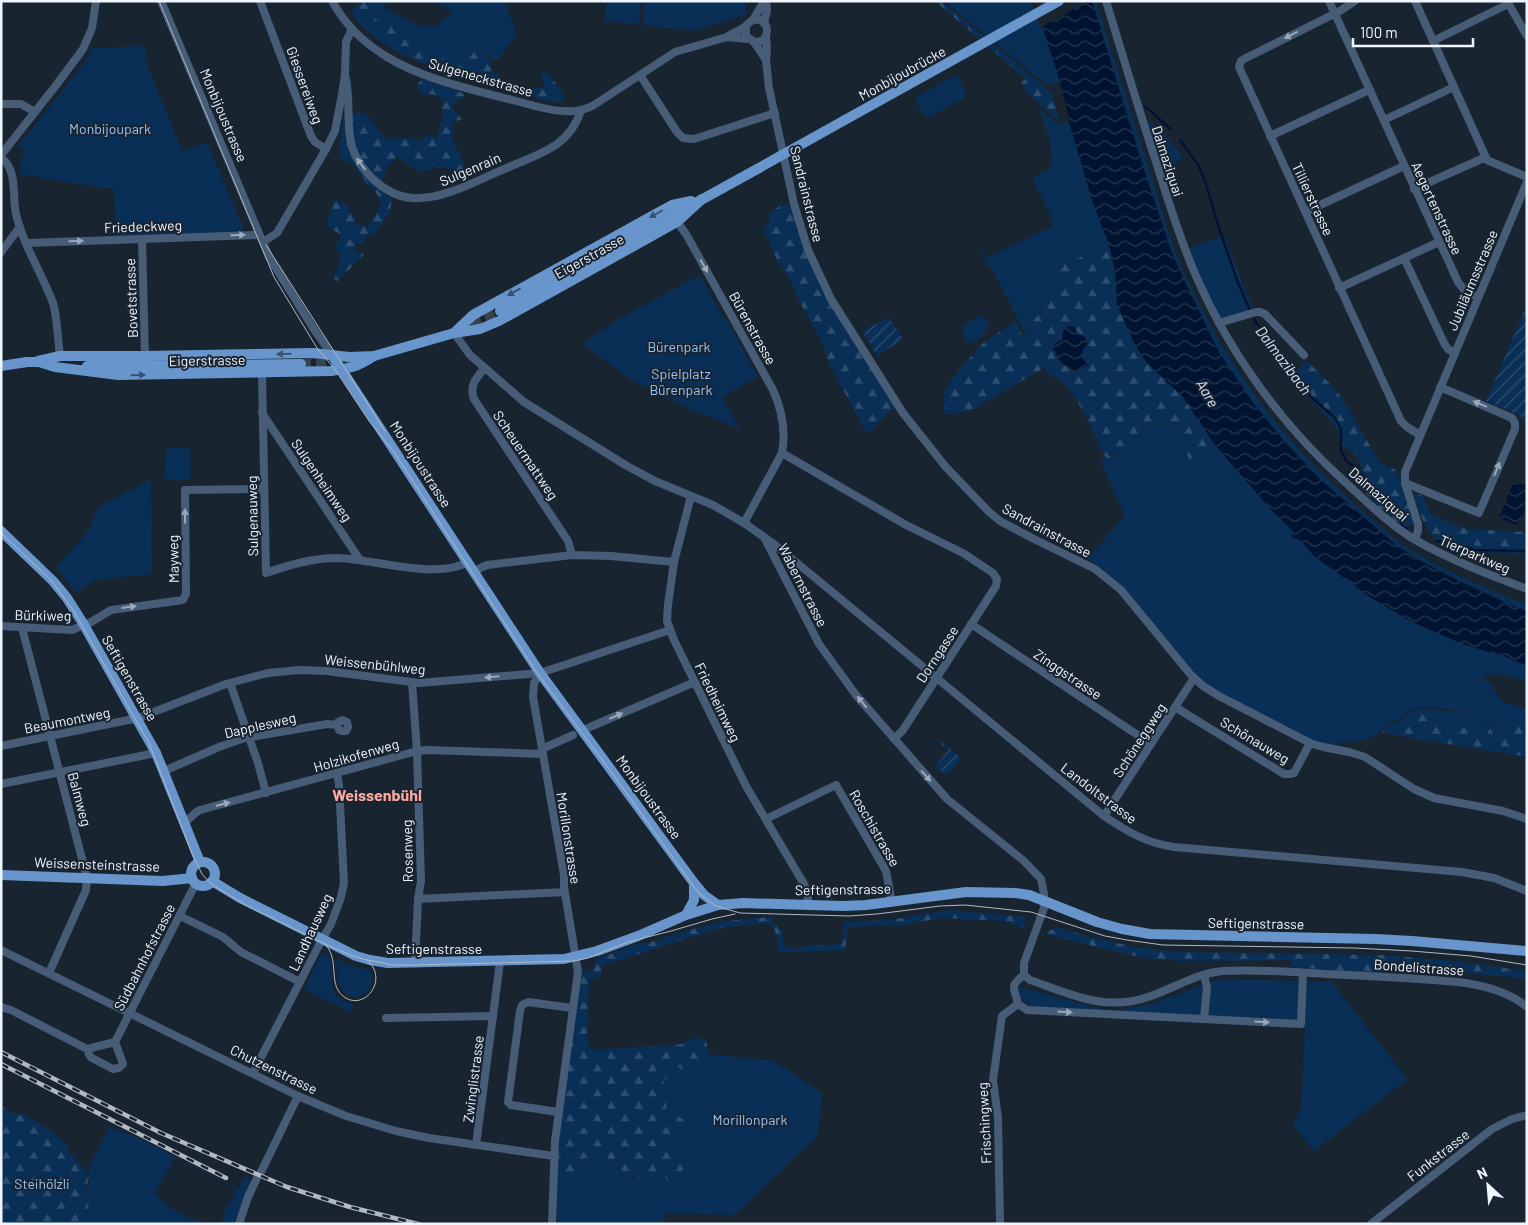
<svg xmlns="http://www.w3.org/2000/svg" width="1528" height="1225" viewBox="0 0 1528 1225" font-family="Barlow,sans-serif">
<style>
.green{fill:#0a2f56}
.forest{fill:url(#forest-firs);fill-rule:evenodd}
.garden{fill:url(#garden-furrows)}
.water{fill:url(#water-waves)}
.pier{fill:#192431}
.lines{fill:none;stroke-linecap:round;stroke-linejoin:round}
.stream{stroke:#001431;stroke-width:2.5}
.major-tunnel{stroke:#394350;stroke-width:10;stroke-dasharray:10 5;stroke-linecap:butt}
.minor{stroke:#475d77;stroke-width:8}
.major{stroke:#6896cc;stroke-width:10}
.tram{stroke:#b1b9c3;stroke-width:1}
.rail-casing{stroke:#b1b9c3;stroke-width:4.5}
.rail{stroke:#192431;stroke-width:2.5;stroke-dasharray:8;stroke-linecap:butt}
.major-bridge{stroke:#6896cc;stroke-width:10}
.oneway{fill:#9aa9ba}
.oneway2{fill:#39526f}
.labels{text-anchor:middle;dominant-baseline:central;stroke-width:4;stroke-linejoin:round;paint-order:stroke}
.street-label{font-size:14px;fill:#eef5fe;stroke:#192431}
.park-label{font-size:14px;fill:#98c3f5;stroke:#192431}
.water-label{font-size:15px;font-style:italic;fill:#d7e6f7;stroke:#192431}
.quarter-label{font-size:16px;font-weight:bold;fill:#fca99f;stroke:#192431}
</style>
<defs>
<pattern id="forest-firs" width="22" height="20" patternUnits="userSpaceOnUse" patternTransform="scale(1.25)"><rect width="22" height="20" fill="#0a2f56"/><path d="M5 1l3.5 6h-7zM16 11l3.5 6h-7z" fill="#2e4e6f"/></pattern>
<pattern id="garden-furrows" width="10" height="10" patternUnits="userSpaceOnUse" patternTransform="scale(1.25)"><rect width="10" height="10" fill="#0a2f56"/><path d="M-1 1l2-2M0 10L10 0M9 11l2-2" fill="none" stroke="#2e4e6f"/></pattern>
<pattern id="water-waves" width="16" height="10" patternUnits="userSpaceOnUse" patternTransform="scale(1.25)"><rect width="16" height="10" fill="#001431"/><path d="M0 5q4-4 8 0t8 0" fill="none" stroke="#263750"/></pattern>
</defs>
<rect width="100%" height="100%" fill="#192431"/>
<!-- green -->
<g class="green">
<path d="M384,1H391L383,7L418,25L433,27L452,14L435,1H505C507,13 515,24 516,35L502,54L500,60H492L489,56L482,51L469,61L476,64V68L469,71L426,50L406,43L404,31L374,19L371,11Z"/>
<path d="M607,1H641L639,23L636,24L604,21Z"/>
<path d="M645,1H746L745,15L695,31L643,25Z"/>
<path d="M944,1H1034L1060,81L1047,85Z"/>
<path d="M1092,1H1096L1175,252C1218,352 1270,427 1350,500C1368,516 1386,533 1405,546C1440,569 1479,585 1517,601L1527,604V611L1511,605L1453,578L1419,560L1397,546L1322,481L1283,440L1251,400L1219,352L1185,282L1172,253L1146,176Z"/>
<path d="M144,46L148,54L144,57L182,151L207,142L244,230L243,232L116,237L114,189L103,188L20,174L21,160L25,150L17,148L85,62L93,48Z"/>
<path d="M954,76L958,77L966,92L964,98L929,117C922,115 916,104 916,97Z"/>
<path d="M1039,108L1058,125L1069,122L1092,200L1106,237L1144,300L1096,252L1064,264L1055,280V294L1047,293L1039,300L1042,311L1031,323L1030,333L1026,335L996,275L987,264L980,249L981,248L986,258L1051,227L1053,220L1032,178L1052,168L1050,141Z"/>
<path d="M1152,123L1160,129L1183,157L1177,160L1178,162L1162,170L1148,126V124Z"/>
<path d="M1224,236L1251,304L1254,309L1221,318L1199,276L1188,248Z"/>
<path d="M700,275L724,319L726,318L758,377L722,397L740,429L681,405L632,380L582,344L617,320Z"/>
<path d="M980,316C994,322 988,330 980,338C978,339 976,341 973,342C970,343 968,342 965,341L962,328L964,324Z"/>
<path d="M1157,420L1164,423L1173,422L1179,432L1190,461L1215,445L1314,556L1370,597L1410,621L1458,642L1490,653L1489,651L1509,657L1511,660L1527,665V681L1499,674L1493,675L1487,673L1484,680L1490,683L1503,702L1527,709V711L1510,719L1501,734L1494,735L1489,723L1484,718L1489,726L1481,731L1463,725L1457,728L1452,725L1427,721L1421,708H1427L1471,715C1457,711 1430,703 1416,708C1403,712 1402,723 1389,722C1375,741 1362,741 1339,742L1336,746L1316,742L1228,697L1211,687L1190,668L1126,590L1088,558L1125,515L1100,461L1106,458L1114,457C1127,444 1137,424 1157,420Z"/>
<path d="M190,447L191,479H168L164,478L167,448Z"/>
<path d="M151,479L152,574L96,580L76,593L56,567L86,534L99,507Z"/>
<path d="M1436,539L1456,541L1465,544L1496,548L1527,547V554L1458,551L1440,545Z"/>
<path d="M323,953L328,954C336,968 326,988 340,999C345,1003 350,1003 355,1006L350,1012L304,989L321,955Z"/>
<path d="M336,959L351,966L366,969L371,971C379,994 351,1008 340,986C336,978 337,968 336,959Z"/>
<path d="M1227,979L1332,982L1407,1079L1314,1151L1293,1125L1301,1109L1305,1028L1120,1019L1032,1009L1019,995L1018,987L1110,1011L1148,1005L1211,982Z"/>
<path d="M708,1054L774,1061L822,1093L818,1135L735,1215L665,1213L664,1224H557L556,1174L562,1179L574,1175L577,1160L586,1158L596,1160L599,1159L620,1169L628,1176L649,1180L657,1175L663,1176L674,1150L673,1140L683,1138L688,1122L667,1111L664,1081L677,1067L708,1059Z"/>
<path d="M109,1127L141,1139L239,1189L245,1177L253,1181L235,1224H221L226,1208L232,1200L235,1188L175,1157L155,1193C168,1211 184,1214 204,1224H84L91,1194L87,1190C90,1184 93,1176 88,1169Z"/>
</g>
<!-- forest -->
<g class="forest">
<path d="M363,1H384L371,11L374,19L404,31L409,37L406,43L426,50L469,70L475,68L476,64L469,61L467,53L472,47L479,46C487,60 492,52 491,72L500,75V82L527,91C532,85 536,87 542,89L545,85L541,76L546,71C553,80 563,90 564,101L562,102H554C521,94 489,86 457,75C426,65 396,55 371,34C363,28 356,19 351,11Z"/>
<path d="M935,1H941L1052,93L1060,123L1026,91L1021,82L1026,79Z"/>
<path d="M422,80H427L465,94L462,98L455,101L452,108L462,119L451,123L454,132L450,134L466,168L457,172L444,167L436,169L433,165L430,166V170L418,172L398,157C387,164 382,177 380,189L387,197L392,199L390,212L376,232L365,237L364,243L361,245L358,242L355,244V251L364,254L338,281L333,279L340,263V252L335,248L341,235L326,225L335,200L347,205L358,226H368L382,203L375,191L367,184L354,165L339,157L343,117L353,113H366L384,137L397,139L403,138L406,139L409,137L421,140L425,136L431,135L435,139L437,137L443,115L442,107L444,102C438,94 433,94 423,95L417,87L418,83Z"/>
<path d="M793,204L814,266L898,406L892,409L867,434L828,362L823,344L798,299L791,281L777,260L763,228L769,224V212L780,206Z"/>
<path d="M1109,245L1115,271L1117,305L1147,363L1183,397L1215,445L1190,461C1183,448 1181,435 1173,422C1157,423 1155,418 1140,428L1141,439L1131,444L1126,443L1113,457L1106,458C1092,434 1084,405 1065,385C1058,377 1051,379 1044,368L970,411L954,414H944V391L959,370L982,344L1002,330L1016,322L1023,336L1030,333L1031,323L1042,311L1039,300C1045,290 1046,295 1055,294V280L1064,264ZM1069,326L1087,339C1087,348 1077,353 1083,361L1073,372C1063,365 1053,357 1055,343L1062,340C1062,334 1061,328 1069,326Z"/>
<path d="M1307,361C1318,372 1350,402 1352,415L1380,463L1394,469L1398,473L1413,518C1414,525 1409,527 1403,528C1383,515 1363,497 1357,473L1362,467C1360,463 1359,459 1357,456C1347,444 1340,451 1339,431L1296,382L1295,372Z"/>
<path d="M1418,494L1423,496L1430,513L1446,521L1467,529L1527,532V547L1496,548L1465,544L1456,541L1436,539C1423,526 1419,511 1414,495Z"/>
<path d="M1421,708L1422,710L1429,713L1428,721L1452,725L1457,727L1463,725L1481,731L1489,726L1494,735L1501,734L1510,719L1527,711V757L1401,736L1382,732L1391,723H1400L1409,713Z"/>
<path d="M949,910L1026,917L1024,928L1006,921L940,918L904,925L847,927L845,950L779,952L775,930L768,923L727,927L707,932L602,966L600,978L591,977L589,982L587,1039L590,1047L594,1050L683,1044L696,1037L706,1040C710,1058 708,1062 695,1074L677,1067L664,1081L667,1111L688,1122L692,1131L683,1138L673,1140L674,1150L682,1159L683,1169L680,1178L671,1183L663,1176L657,1175L649,1180L628,1176L620,1169L599,1159L596,1160L586,1158L577,1160L574,1175L568,1181L562,1179L556,1174L559,1134L582,973L584,972V970L592,973L597,959L637,944L649,943L665,937L700,927L726,921L772,917L773,924L781,929L786,948L842,944L844,922L890,920Z"/>
<path d="M1058,927L1089,937L1135,947L1174,952L1384,955L1453,961L1527,971V978L1383,967L1382,974L1293,967L1291,960L1181,961L1144,958L1047,935L1049,931Z"/>
<path d="M1,1106L19,1116L22,1114L25,1115L54,1133L64,1142L72,1155L87,1172L90,1173L86,1190L91,1193L84,1224H1Z"/>
</g>
<!-- garden -->
<g class="garden">
<path d="M1527,305V423L1526,424L1523,423L1522,418L1519,415L1486,401Z"/>
<path d="M889,317L903,339L877,356L862,331Z"/>
<path d="M941,741L961,758L947,775L935,767L948,750L939,743Z"/>
</g>
<!-- water -->
<g class="water">
<path d="M1034,1H1092L1146,176L1172,253L1185,282L1219,352L1251,400L1283,440L1322,481L1397,546L1419,560L1453,578L1511,605L1527,611V665C1514,661 1503,655 1490,651L1491,653L1458,642L1410,621L1370,597L1314,556L1298,538L1297,539L1292,537L1293,531L1273,512L1215,445L1183,397L1147,363L1134,343L1117,305L1115,271L1109,245L1092,200L1069,122L1068,114L1057,72Z"/>
<path d="M1069,326L1074,327L1078,334C1084,337 1086,336 1087,344L1083,350L1081,356L1088,366L1074,372L1060,361L1053,348L1055,343L1062,340L1063,330Z"/>
<path d="M1514,481L1527,486C1527,499 1526,514 1516,525L1500,518V515Z"/>
</g>
<!-- pier -->
<path class="pier" d="M1031,1H1088L1040,28Z"/>
<g class="lines">
<!-- stream -->
<g class="stream">
<path d="M1145,107C1156,113 1161,123 1171,129"/>
<path d="M1180,140L1198,165L1205,181L1219,228L1238,283L1255,321L1269,340L1273,349L1295,377L1306,385L1310,396L1335,418L1341,429V451L1347,462L1358,468L1375,497L1399,517L1403,527L1406,528"/>
<path d="M1436,541L1452,543L1459,547H1466L1474,550L1527,551"/>
</g>
<!-- major-tunnel -->
<g class="major-tunnel">
<path d="M458,331L500,311"/>
<path d="M301,364L334,363L363,360"/>
</g>
<!-- minor -->
<g class="minor">
<path d="M161,1L269,257L313,328L332,355"/>
<path d="M260,1L311,136L315,142L326,149"/>
<path d="M332,1C346,26 363,42 387,57C425,80 474,90 516,101C532,105 549,111 565,111C575,112 585,110 594,105L675,52L727,37L748,39"/>
<path d="M1106,1C1123,56 1139,111 1157,165C1169,203 1180,240 1196,276C1230,354 1282,425 1345,482C1366,501 1388,523 1412,538C1448,559 1487,574 1527,589"/>
<path d="M1329,1L1458,282L1465,291L1478,297"/>
<path d="M1355,1L1340,11L1244,59L1241,61L1239,67L1401,421L1407,427L1420,435"/>
<path d="M1415,1L1487,160L1527,177"/>
<path d="M1507,1L1527,36"/>
<path d="M753,20L764,1"/>
<path d="M764,23L767,10L766,1"/>
<path d="M727,37C732,33 739,31 744,27C748,25 749,21 754,20C767,17 771,33 762,41L754,42L746,36V26"/>
<path d="M766,37L767,51L766,60L769,88L794,204L808,250L831,299L903,413L945,466L989,512L1000,521L1032,538L1095,569L1121,590L1191,675L1203,686L1219,696L1310,743L1323,747L1349,752L1365,757L1414,789L1434,798L1503,811L1527,819"/>
<path d="M1433,41L1508,4"/>
<path d="M754,42L766,60"/>
<path d="M345,74C355,116 336,145 374,180C385,190 397,197 412,198C445,200 479,179 509,167C525,160 543,154 557,144C568,136 577,123 581,110"/>
<path d="M640,75L677,132L683,138L694,139L775,113"/>
<path d="M1,104H21L35,112"/>
<path d="M1384,120L1454,87"/>
<path d="M1270,136L1369,90"/>
<path d="M1,155L57,84L83,49L92,28L96,1"/>
<path d="M1,157C18,171 12,195 16,214C23,245 42,273 53,303C57,315 58,342 60,356"/>
<path d="M1414,189L1486,157"/>
<path d="M1305,212L1404,166"/>
<path d="M677,222L686,234L773,390C782,410 786,431 782,453L744,523"/>
<path d="M142,239L145,356"/>
<path d="M263,242L277,233L326,149L335,131L342,94L345,74L346,42L352,29"/>
<path d="M27,243L259,235"/>
<path d="M1,252L20,227"/>
<path d="M1404,258L1445,345L1449,350L1455,353"/>
<path d="M1339,288L1439,242"/>
<path d="M1219,323L1256,312H1260L1265,314L1304,355"/>
<path d="M454,333L470,355L524,402L627,466L655,481L713,505L744,523L774,544L1104,816C1128,832 1146,843 1174,847L1462,872L1494,878L1527,891"/>
<path d="M484,369C476,378 469,386 474,399L568,541L572,555"/>
<path d="M262,373L266,573C289,565 312,558 338,558C373,559 437,580 468,562"/>
<path d="M262,413L360,560"/>
<path d="M782,453L906,525L963,553L993,573L997,579L996,586L903,730L894,739"/>
<path d="M1405,483L1479,513L1515,429V423L1512,418L1440,387"/>
<path d="M691,496L674,562L668,605L667,621L674,640L746,786L804,884L808,895L807,905"/>
<path d="M765,539L819,644L856,695L947,799L1024,861L1041,879L1044,894V908L1024,963V975"/>
<path d="M1415,539L1418,531V524L1405,483V472L1527,182"/>
<path d="M474,571L487,565L572,555L611,556L674,562"/>
<path d="M971,624L1151,744"/>
<path d="M1,626L72,630L91,622L111,610L183,600L186,594L185,490L263,489"/>
<path d="M22,628L87,878L86,890L49,973"/>
<path d="M540,673L534,683L533,697L564,875V887L578,972L555,1141L552,1224"/>
<path d="M412,682L417,751L421,881L418,899L415,963"/>
<path d="M230,683L258,763L266,793"/>
<path d="M1175,707L1284,774H1290L1294,773L1310,743"/>
<path d="M583,730L695,682"/>
<path d="M1,746L138,718L226,684L268,673L300,670L327,671L419,683L540,673L670,630"/>
<path d="M542,749L573,735"/>
<path d="M164,771L219,747L245,738L327,724L337,725L338,722L342,720L347,722L348,727L346,731H342L339,730L337,725"/>
<path d="M1,784L156,753"/>
<path d="M1104,816L1194,678"/>
<path d="M766,819L836,785L886,871L892,903"/>
<path d="M184,823C191,819 193,813 200,810L417,751L427,750L543,754"/>
<path d="M418,899L565,892"/>
<path d="M180,916L223,937L241,952L300,982"/>
<path d="M1,950L298,1096L346,1116L396,1131L429,1138L554,1156"/>
<path d="M1024,975L1030,980C1070,994 1105,1012 1148,997C1173,989 1196,973 1223,971C1257,969 1292,972 1326,974C1370,976 1414,978 1458,982C1483,985 1508,991 1527,1007"/>
<path d="M1018,1004L1027,1010L1301,1024L1303,973"/>
<path d="M1,1007L11,1010L89,1050"/>
<path d="M386,1018L493,1016"/>
<path d="M1204,1019L1207,988L1204,975"/>
<path d="M115,1042L196,883"/>
<path d="M115,1042L122,1061L123,1064L119,1068L113,1069L92,1058C88,1055 87,1051 91,1048Z"/>
<path d="M253,1073L318,947L331,924L341,897L344,883L339,785L337,773"/>
<path d="M558,1112L511,1105L508,1102L520,1011L522,1005L528,1002L572,1008"/>
<path d="M476,1145L500,962"/>
<path d="M261,1172L298,1096"/>
<path d="M239,1224L248,1197L257,1178"/>
<path d="M1000,1224L998,1118L993,1080L1002,1016L1018,1004C1015,988 1008,987 1024,975"/>
<path d="M1371,1224L1492,1129L1512,1119L1527,1115"/>
</g>
<!-- major -->
<g class="major">
<path d="M843,121L1059,1"/>
<path d="M500,311L759,168"/>
<path d="M454,333L473,315L654,215L672,205L691,201"/>
<path d="M332,355L540,673L694,883L704,895L718,905"/>
<path d="M38,361L60,356H145L313,353L349,357L374,356L454,333L480,329L499,321L677,222L702,199"/>
<path d="M39,362L55,367L118,375L331,371C351,368 357,367 374,356"/>
<path d="M1,366L27,362H45"/>
<path d="M87,366L301,364"/>
<path d="M1,531L53,581L67,598L84,625L156,753L200,862"/>
<circle cx="203" cy="874" r="12"/>
<path d="M1,875L163,881L192,878"/>
<path d="M212,881L240,898L356,956L370,960L388,963L564,959L597,951L638,936L686,915L718,905L743,903L843,906L866,905L966,892L1015,893L1029,895L1097,922L1122,929L1150,934L1376,939L1412,941L1527,951"/>
<path d="M686,915L694,900V883"/>
</g>
<!-- tram -->
<g class="tram">
<path d="M159,1L274,277L317,348L334,368L369,421L394,452L537,673L615,777L694,887L701,895L716,906L740,913L849,916L877,914L940,906L965,905L1031,912L1105,936L1127,940L1163,945L1354,948L1412,951L1471,956L1527,965"/>
<path d="M266,245L385,431"/>
<path d="M1,533L51,580L73,610L149,743L193,856L202,874L210,883L219,889L248,906L325,944L350,955L363,959L393,965H413L574,961L588,958L628,942L671,931L712,919L735,914"/>
<path d="M324,943C341,959 327,983 343,996C364,1013 390,979 367,960"/>
</g>
<defs>
<g id="rail">
<path d="M1,1052L161,1133L287,1187L350,1207L418,1224"/>
<path d="M1,1064L226,1178"/>
</g>
</defs>
<!-- rail casing -->
<use href="#rail" class="rail-casing"/>
<!-- rail -->
<use href="#rail" class="rail"/>
<!-- major-bridge -->
<path class="major-bridge" d="M759,168L843,121"/>
</g>
<!-- one-way arrows -->
<defs><path id="oneway-solid" d="M-6-.8H1V-3.2L6.5 0L1 3.2V.8H-6Z" transform="scale(1.25)"/></defs>
<g class="oneway">
<use href="#oneway-solid" transform="translate(1291 35) rotate(153)"/>
<use href="#oneway-solid" transform="translate(361 164) rotate(-126)"/>
<use href="#oneway-solid" transform="translate(238 235) rotate(-2)"/>
<use href="#oneway-solid" transform="translate(76 241) rotate(-2)"/>
<use href="#oneway-solid" transform="translate(704 266) rotate(61)"/>
<use href="#oneway-solid" transform="translate(1480 404) rotate(-157)"/>
<use href="#oneway-solid" transform="translate(1497 469) rotate(-67)"/>
<use href="#oneway-solid" transform="translate(185 516) rotate(-90)"/>
<use href="#oneway-solid" transform="translate(129 607) rotate(-7)"/>
<use href="#oneway-solid" transform="translate(492 677) rotate(175)"/>
<use href="#oneway-solid" transform="translate(862 702) rotate(-130)"/>
<use href="#oneway-solid" transform="translate(616 716) rotate(-23)"/>
<use href="#oneway-solid" transform="translate(926 776) rotate(48)"/>
<use href="#oneway-solid" transform="translate(223 804) rotate(-15)"/>
<use href="#oneway-solid" transform="translate(1065 1012) rotate(3)"/>
<use href="#oneway-solid" transform="translate(1262 1022) rotate(3)"/>
</g>
<g class="oneway2">
<use href="#oneway-solid" transform="translate(656 214) rotate(152)"/>
<use href="#oneway-solid" transform="translate(514 292) rotate(151)"/>
<use href="#oneway-solid" transform="translate(284 354) rotate(179)"/>
<use href="#oneway-solid" transform="translate(138 375) rotate(-1)"/>
</g>
<g class="labels">
<!-- street labels -->
<g class="street-label">
<text transform="translate(902 73) rotate(-29)">Monbijoubrücke</text>
<text transform="translate(481 77) rotate(16)">Sulgeneckstrasse</text>
<text transform="translate(305 85) rotate(70)">Giessereiweg</text>
<text transform="translate(224 115) rotate(67)">Monbijoustrasse</text>
<text transform="translate(1168 161) rotate(72)">Dalmaziquai</text>
<text transform="translate(470 169) rotate(-23)">Sulgenrain</text>
<text transform="translate(807 194) rotate(76)">Sandrainstrasse</text>
<text transform="translate(1313 199) rotate(65)">Tillierstrasse</text>
<text transform="translate(1437 208) rotate(65)">Aegertenstrasse</text>
<text transform="translate(143 226) rotate(-2)">Friedeckweg</text>
<text transform="translate(589 256) rotate(-29)">Eigerstrasse</text>
<text transform="translate(1472 280) rotate(-67)">Jubiläumsstrasse</text>
<text transform="translate(131 298) rotate(-92)">Bovetstrasse</text>
<text transform="translate(753 328) rotate(61)">Bürenstrasse</text>
<text transform="translate(207 360) rotate(-1)">Eigerstrasse</text>
<text transform="translate(526 455) rotate(56)">Scheuermattweg</text>
<text transform="translate(421 464) rotate(57)">Monbijoustrasse</text>
<text transform="translate(322 480) rotate(56)">Sulgenheimweg</text>
<text transform="translate(1379 494) rotate(41)">Dalmaziquai</text>
<text transform="translate(252 516) rotate(-91)">Sulgenauweg</text>
<text transform="translate(1047 530) rotate(28)">Sandrainstrasse</text>
<text transform="translate(1475 554) rotate(24)">Tierparkweg</text>
<text transform="translate(173 559) rotate(-91)">Mayweg</text>
<text transform="translate(803 585) rotate(63)">Wabernstrasse</text>
<text transform="translate(43 615) rotate(1)">Bürkiweg</text>
<text transform="translate(937 654) rotate(-57)">Dorngasse</text>
<text transform="translate(375 664) rotate(6)">Weissenbühlweg</text>
<text transform="translate(1068 674) rotate(34)">Zinggstrasse</text>
<text transform="translate(130 678) rotate(60)">Seftigenstrasse</text>
<text transform="translate(718 702) rotate(64)">Friedheimweg</text>
<text transform="translate(67 720) rotate(-11)">Beaumontweg</text>
<text transform="translate(260 725) rotate(-13)">Dapplesweg</text>
<text transform="translate(1139 740) rotate(-57)">Schöneggweg</text>
<text transform="translate(1255 740) rotate(31)">Schönauweg</text>
<text transform="translate(356 755) rotate(-16)">Holzikofenweg</text>
<text transform="translate(1099 793) rotate(37)">Landoltstrasse</text>
<text transform="translate(649 797) rotate(54)">Monbijoustrasse</text>
<text transform="translate(80 799) rotate(75)">Balmweg</text>
<text transform="translate(875 828) rotate(60)">Roschistrasse</text>
<text transform="translate(569 838) rotate(81)">Morillonstrasse</text>
<text transform="translate(407 851) rotate(-91)">Rosenweg</text>
<text transform="translate(97 864) rotate(2)">Weissensteinstrasse</text>
<text transform="translate(843 889) rotate(-1)">Seftigenstrasse</text>
<text transform="translate(1256 923) rotate(1)">Seftigenstrasse</text>
<text transform="translate(310 932) rotate(-65)">Landhausweg</text>
<text x="434" y="948">Seftigenstrasse</text>
<text transform="translate(144 957) rotate(-63)">Südbahnhofstrasse</text>
<text transform="translate(1419 967) rotate(4)">Bondelistrasse</text>
<text transform="translate(274 1069) rotate(26)">Chutzenstrasse</text>
<text transform="translate(473 1079) rotate(-83)">Zwinglistrasse</text>
<text transform="translate(984 1123) rotate(-93)">Frischingweg</text>
<text transform="translate(1438 1155) rotate(-38)">Funkstrasse</text>
</g>
<!-- park labels -->
<g class="park-label">
<text x="110" y="128">Monbijoupark</text>
<text x="679" y="346">Bürenpark</text>
<text x="681" y="373">Spielplatz<tspan x="681" dy="16">Bürenpark</tspan></text>
<text x="750" y="1119">Morillonpark</text>
<text x="42" y="1183">Steihölzli</text>
</g>
<!-- water labels -->
<g class="water-label">
<text transform="translate(1284 360) rotate(53)">Dalmazibach</text>
<text transform="translate(1208 393) rotate(60)">Aare</text>
</g>
<!-- quarter labels -->
<g class="quarter-label">
<text x="377" y="794">Weissenbühl</text>
</g>
</g>
<!-- border -->
<rect width="1528" height="1225" fill="none" stroke="#eef5fe" stroke-width="5"/>
<!-- north arrow -->
<g transform="translate(1488 1185) rotate(334)" stroke="#192431" stroke-width="4" paint-order="stroke">
<path d="M0-4L9 19L0 12L-9 19Z" fill="#eef5fe"/>
<text y="-8" font-size="14" font-weight="bold" text-anchor="middle" fill="#eef5fe">N</text>
</g>
<!-- scale -->
<path d="M1353 38v8h120v-8" fill="none" stroke="#eef5fe" stroke-width="2.5"/>
<text x="1360" y="38" font-size="15" fill="#eef5fe" stroke="#192431" stroke-width="4" paint-order="stroke">100 m</text>
</svg>
